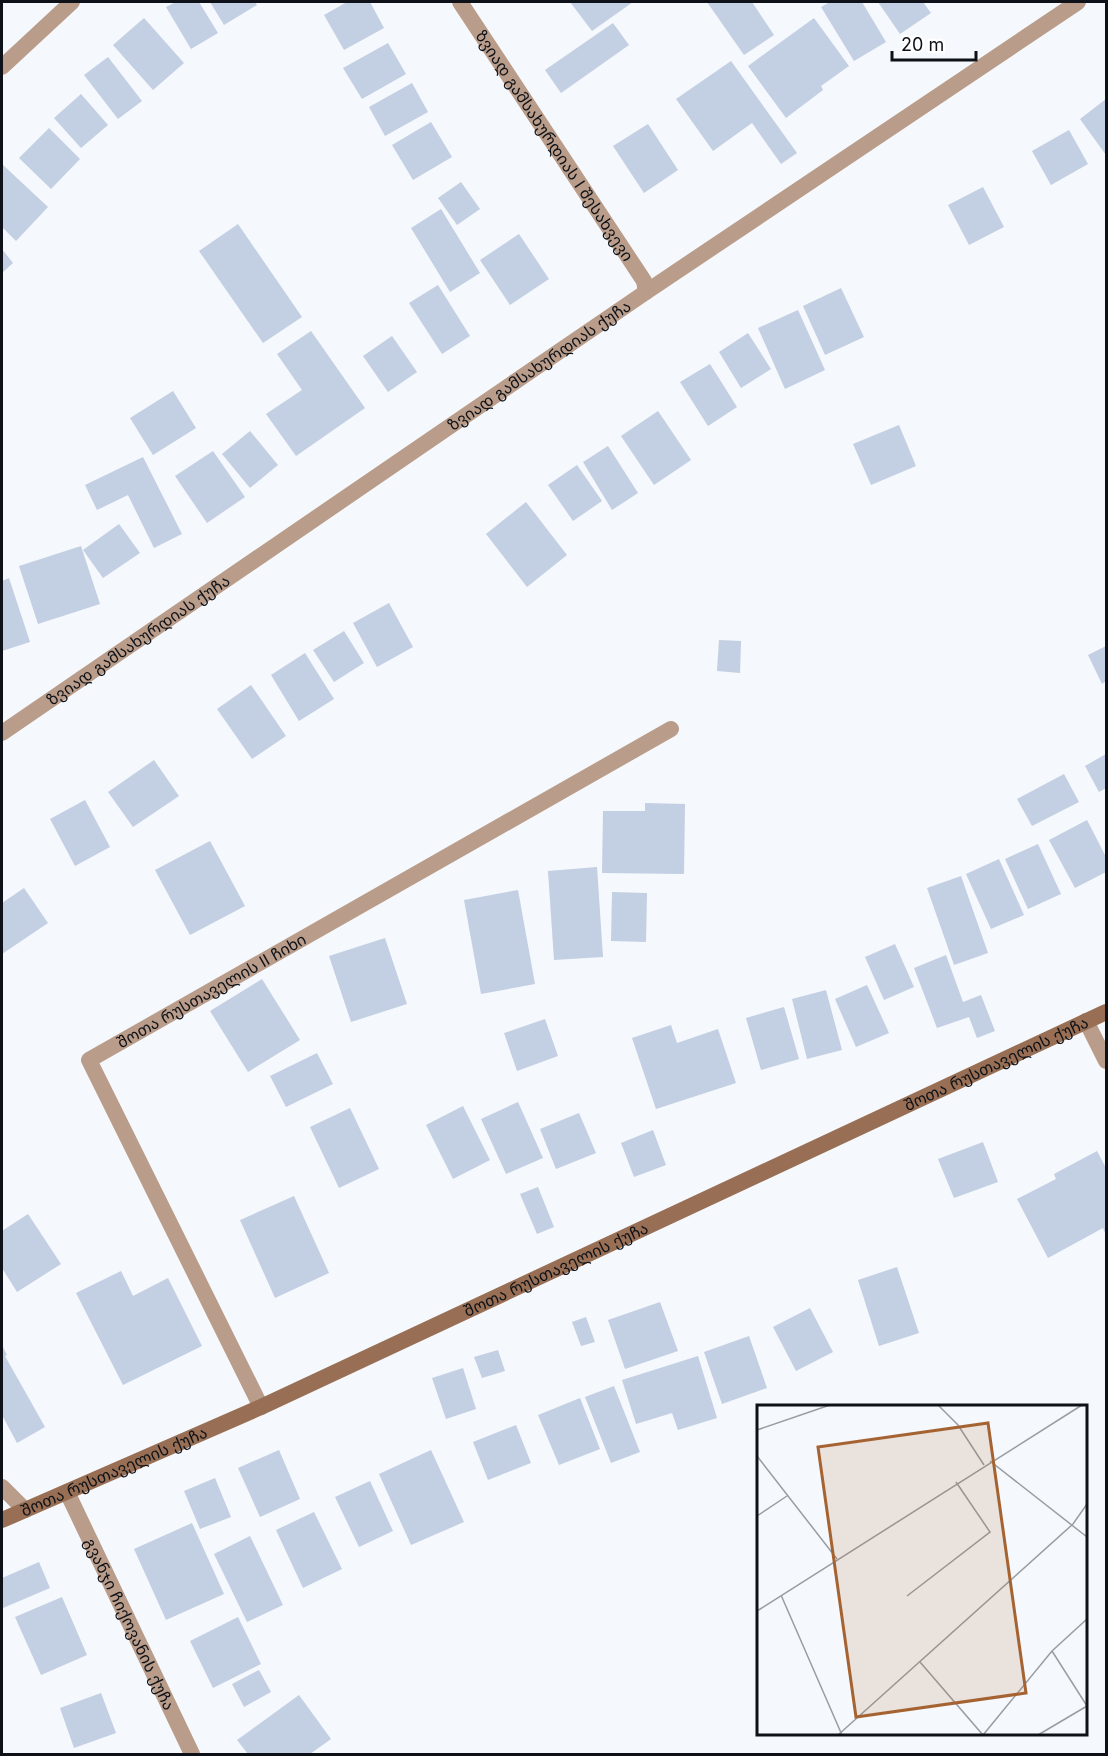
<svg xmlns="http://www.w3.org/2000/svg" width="1108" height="1756" viewBox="0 0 1108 1756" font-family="Inter,'Noto Sans Georgian',sans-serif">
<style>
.building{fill:#c3cfe2}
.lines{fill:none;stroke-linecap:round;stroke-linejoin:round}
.minor{stroke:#b99c89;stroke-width:16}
.tertiary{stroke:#b99c89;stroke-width:16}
.secondary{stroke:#986f54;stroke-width:16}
.labels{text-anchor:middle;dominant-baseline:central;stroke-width:5;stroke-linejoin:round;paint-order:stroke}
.street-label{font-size:16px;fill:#0e1218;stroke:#fff}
.inset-road{fill:none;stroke:#999ca1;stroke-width:1.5}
.view{fill:#a66332;fill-opacity:0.15;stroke:#a66332;stroke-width:3}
.inset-edge{fill:none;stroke:#0e1218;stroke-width:3}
</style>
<rect width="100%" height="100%" fill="#f5f8fc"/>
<!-- building -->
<g class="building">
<path d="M176,2H199L218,33L191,49L166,7Z"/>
<path d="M210,2H255L257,5L224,25Z"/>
<path d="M347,2H370L384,28L344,50L324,15Z"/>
<path d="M570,2H633L592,31Z"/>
<path d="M707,2H752L774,35L744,55Z"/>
<path d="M830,2H862L886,42L854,61L821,7Z"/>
<path d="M878,2H923L931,13L900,34Z"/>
<path d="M144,18L184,63L153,90L113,45Z"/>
<path d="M814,18L849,66L821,86L823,90L786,118L748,66Z"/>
<path d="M613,23L629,45L561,93L545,70Z"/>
<path d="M388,43L406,74L362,99L343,68Z"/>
<path d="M108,57L142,101L118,119L84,75Z"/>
<path d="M731,61L797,153L781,164L752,123L713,151L676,99Z"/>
<path d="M412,83L428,112L385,136L369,107Z"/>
<path d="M81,94L108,125L81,148L54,118Z"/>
<path d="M1106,99V155L1080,119Z"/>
<path d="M431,122L452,157L413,180L392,145Z"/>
<path d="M648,124L678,170L644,193L613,146Z"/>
<path d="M49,128L80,159L51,189L19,158Z"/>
<path d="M1069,130L1088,164L1051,185L1032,151Z"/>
<path d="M3,165L48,207L16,241L2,227Z"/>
<path d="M461,182L480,209L457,225L438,198Z"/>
<path d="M983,187L1004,227L969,245L948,205Z"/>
<path d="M441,209L480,273L450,292L411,228Z"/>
<path d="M238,224L302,317L263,343L199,251Z"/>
<path d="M519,234L549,279L510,305L480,260Z"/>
<path d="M2,249L13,263L2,273Z"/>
<path d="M438,285L470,336L442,354L409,303Z"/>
<path d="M841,288L864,337L825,355L803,306Z"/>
<path d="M798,310L825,370L785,389L758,328Z"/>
<path d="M311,331L365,408L296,456L266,414L302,390L277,354Z"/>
<path d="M748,333L771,369L741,388L719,352Z"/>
<path d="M392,336L417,372L388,392L363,356Z"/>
<path d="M710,364L737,407L708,426L680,382Z"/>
<path d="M173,391L196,428L153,455L130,418Z"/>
<path d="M658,411L691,460L654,485L621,436Z"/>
<path d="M899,425L916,466L871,485L853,444Z"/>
<path d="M250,431L278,465L250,488L222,454Z"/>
<path d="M608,446L638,493L612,510L583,462Z"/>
<path d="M213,451L245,497L207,523L175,476Z"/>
<path d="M143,457L182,534L154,548L128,495L97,510L85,485Z"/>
<path d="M577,465L602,501L573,521L548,485Z"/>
<path d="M526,502L567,555L527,587L486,534Z"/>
<path d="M119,524L140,553L103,578L83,550Z"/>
<path d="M81,546L100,604L38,624L19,566Z"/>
<path d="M9,578L30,642L2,651V581Z"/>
<path d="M389,603L413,647L377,667L353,623Z"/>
<path d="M344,631L364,663L334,682L313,650Z"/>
<path d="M719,640L741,641L740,673L717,671Z"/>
<path d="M1106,646V681L1102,684L1088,655Z"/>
<path d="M305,653L334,699L299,721L271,675Z"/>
<path d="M251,685L286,736L252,759L217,709Z"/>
<path d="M1106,754V788L1099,792L1085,766Z"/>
<path d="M154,760L179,796L133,827L108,792Z"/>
<path d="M1064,774L1079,802L1032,826L1017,799Z"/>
<path d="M85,800L110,847L75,866L50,819Z"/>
<path d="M645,803L685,804L684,874L602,873L603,811H645Z"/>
<path d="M1087,820L1106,857V872L1075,888L1049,840Z"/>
<path d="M210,841L245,906L190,935L155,870Z"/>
<path d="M1038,844L1061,894L1028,909L1005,859Z"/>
<path d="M999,859L1024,915L991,929L966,874Z"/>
<path d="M597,867L603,957L554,960L548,871Z"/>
<path d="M961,876L988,953L954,965L927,888Z"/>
<path d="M24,888L48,923L2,954V903Z"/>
<path d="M518,890L535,984L481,994L464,900Z"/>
<path d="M612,892L647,893L646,942L611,941Z"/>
<path d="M385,938L407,1004L351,1022L329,956Z"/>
<path d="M895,944L914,987L884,1000L865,957Z"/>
<path d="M946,955L963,1002L981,995L995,1031L977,1038L969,1017L937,1028L914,968Z"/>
<path d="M262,979L300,1040L248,1072L210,1011Z"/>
<path d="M867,985L889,1033L856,1047L835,999Z"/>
<path d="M826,990L842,1050L807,1059L792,999Z"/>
<path d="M784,1007L799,1059L761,1070L746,1018Z"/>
<path d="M545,1019L558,1056L517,1071L504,1033Z"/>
<path d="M671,1025L677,1043L718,1029L736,1083L656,1109L632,1038Z"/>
<path d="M317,1053L333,1084L286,1107L270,1076Z"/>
<path d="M518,1102L543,1158L506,1174L481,1119Z"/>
<path d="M463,1106L490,1160L453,1179L426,1125Z"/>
<path d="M350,1108L379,1169L339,1188L310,1127Z"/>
<path d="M579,1113L596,1153L556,1169L540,1129Z"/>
<path d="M653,1130L666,1165L634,1177L621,1143Z"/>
<path d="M983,1142L998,1182L954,1198L938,1159Z"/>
<path d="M1097,1151L1106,1168V1235L1103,1228L1048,1258L1017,1199L1056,1179L1054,1174Z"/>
<path d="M538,1187L554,1227L537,1234L520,1194Z"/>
<path d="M294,1196L329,1273L275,1298L240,1220Z"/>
<path d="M28,1214L61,1264L17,1292L2,1268V1231Z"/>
<path d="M897,1267L919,1333L879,1346L858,1280Z"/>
<path d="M121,1271L133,1296L168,1278L202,1346L123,1385L76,1293Z"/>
<path d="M660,1302L678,1351L625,1369L608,1320Z"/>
<path d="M810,1308L833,1352L796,1371L773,1327Z"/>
<path d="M586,1317L595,1342L581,1346L572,1322Z"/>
<path d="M749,1336L767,1388L722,1404L704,1352Z"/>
<path d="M2,1345L7,1355L5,1356L45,1427L17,1443L2,1415Z"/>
<path d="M498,1350L505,1371L482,1378L474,1357Z"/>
<path d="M698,1356L717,1418L678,1430L672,1413L636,1424L622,1380Z"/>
<path d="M463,1368L476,1409L446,1419L432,1378Z"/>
<path d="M614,1386L640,1452L611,1463L585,1397Z"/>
<path d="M580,1398L600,1449L559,1465L538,1415Z"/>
<path d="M516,1425L531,1463L488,1480L473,1442Z"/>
<path d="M279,1450L300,1499L260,1517L238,1468Z"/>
<path d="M431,1450L464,1522L411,1545L379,1474Z"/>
<path d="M215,1478L231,1517L200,1529L184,1491Z"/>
<path d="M370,1481L393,1531L359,1547L335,1497Z"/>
<path d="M314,1512L342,1569L303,1588L276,1530Z"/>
<path d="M192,1523L224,1594L166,1620L134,1549Z"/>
<path d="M250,1536L283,1605L247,1622L214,1554Z"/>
<path d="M39,1562L50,1588L3,1608L2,1578Z"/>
<path d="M62,1597L87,1655L41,1675L15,1617Z"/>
<path d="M238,1617L261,1664L213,1688L190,1641Z"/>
<path d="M259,1670L271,1692L244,1707L232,1684Z"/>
<path d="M101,1693L116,1733L74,1748L60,1708Z"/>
<path d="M299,1695L331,1739L310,1754H248L237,1740Z"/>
</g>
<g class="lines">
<!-- minor -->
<g class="minor">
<path id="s1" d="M460,2L644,281L646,292"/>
<path d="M2,67L72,2"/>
<path id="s2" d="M2,733L646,292L1078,2"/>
<path id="s3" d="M261,1407L89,1060L671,729"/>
<path d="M2,1487L25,1510"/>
<path id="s4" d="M67,1492L192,1754"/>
</g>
<!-- tertiary -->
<path class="tertiary" d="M1086,1021L1106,1061"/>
<!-- secondary -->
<path class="secondary" id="s5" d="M2,1520L261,1407L1106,1012"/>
</g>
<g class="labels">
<!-- street labels -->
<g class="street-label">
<text stroke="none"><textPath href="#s1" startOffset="172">ზვიად გამსახურდიას I შესახვევი</textPath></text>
<text stroke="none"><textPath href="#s2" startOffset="651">ზვიად გამსახურდიას ქუჩა</textPath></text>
<text stroke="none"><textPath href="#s2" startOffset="165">ზვიად გამსახურდიას ქუჩა</textPath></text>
<text stroke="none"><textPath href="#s3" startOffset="528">შოთა რუსთაველის II ჩიხი</textPath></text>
<text stroke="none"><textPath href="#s5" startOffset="1094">შოთა რუსთაველის ქუჩა</textPath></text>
<text stroke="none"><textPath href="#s5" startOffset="608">შოთა რუსთაველის ქუჩა</textPath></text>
<text stroke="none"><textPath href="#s5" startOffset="122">შოთა რუსთაველის ქუჩა</textPath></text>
<text stroke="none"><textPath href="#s4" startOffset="146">გვანჯი ჩიქოვანის ქუჩა</textPath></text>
</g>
</g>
<!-- overview -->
<g transform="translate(757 1405)">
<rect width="330" height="330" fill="#f5f8fc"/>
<path class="inset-road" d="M181,0L201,20L227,60M0,25L73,0M0,51L80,154M233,56L330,132M0,111L30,91M24,190L85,330M150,191L233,127L199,77M0,206L325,0M295,246L330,301M163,257L226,330L295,246L330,214M81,330L316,119L330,99M281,330L330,301"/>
<path class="view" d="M231,18L269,288L99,312L61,42Z"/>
<rect width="330" height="330" class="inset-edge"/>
</g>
<!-- border -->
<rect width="1108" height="1756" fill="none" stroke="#0e1218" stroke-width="6"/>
<!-- scale -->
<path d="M892 51v9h84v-9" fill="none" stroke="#0e1218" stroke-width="3"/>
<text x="901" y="51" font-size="18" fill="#0e1218" stroke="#ffffff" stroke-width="4.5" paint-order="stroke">20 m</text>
</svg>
